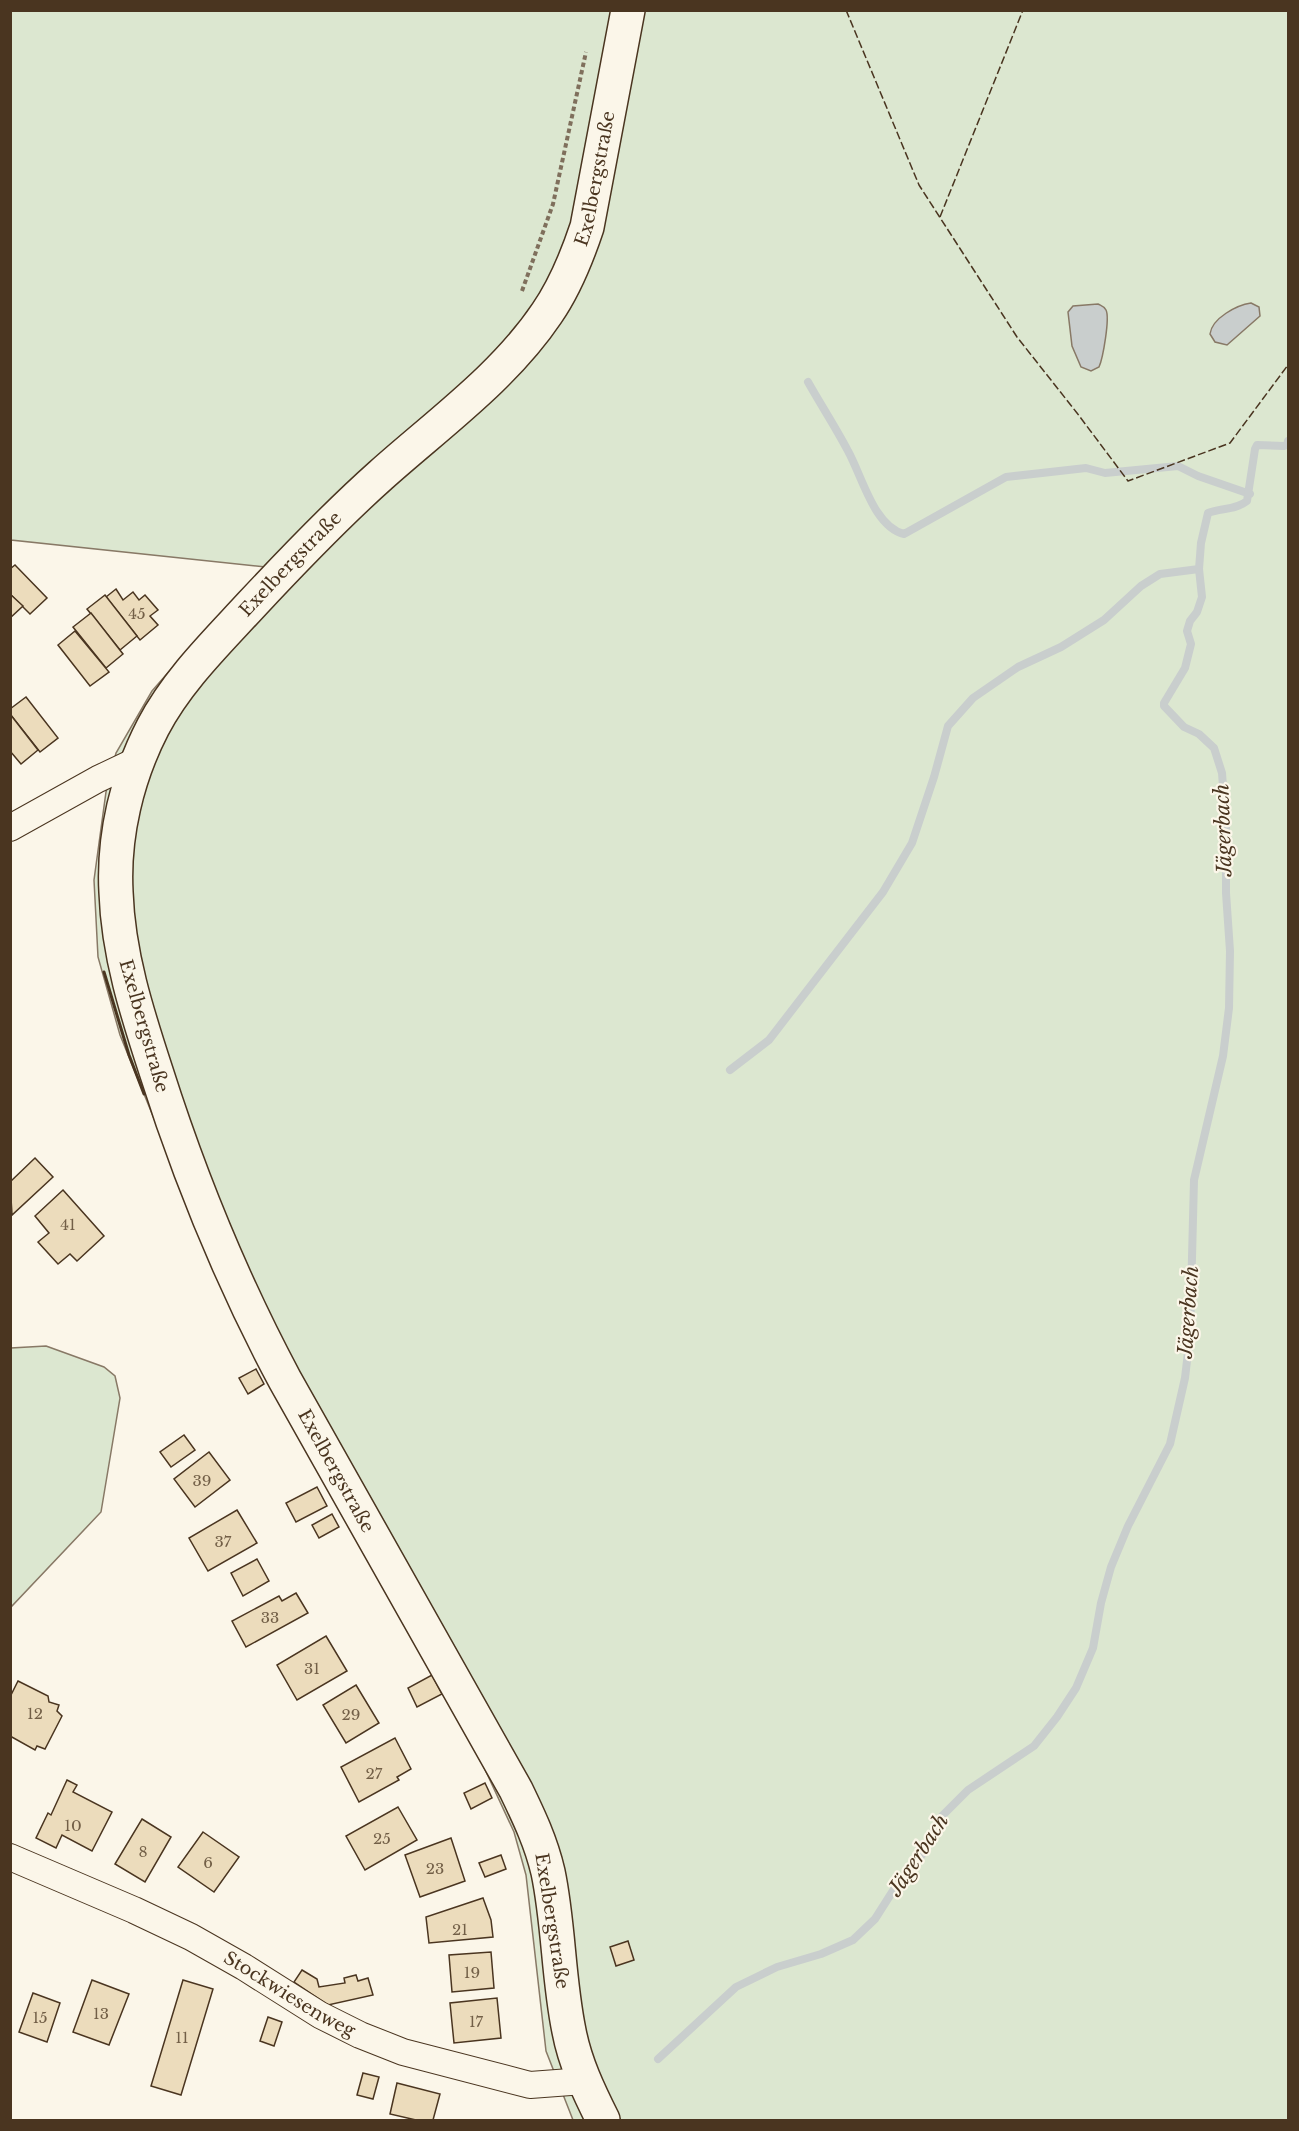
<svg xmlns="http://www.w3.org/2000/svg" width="1299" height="2131" viewBox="0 0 1299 2131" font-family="'Libre Baskerville',serif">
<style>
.green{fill:#dce7d0;stroke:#887966;stroke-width:1.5}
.water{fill:#c9cecd;stroke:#887966;stroke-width:1.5}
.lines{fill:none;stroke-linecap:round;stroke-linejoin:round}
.stream{stroke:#c9cecd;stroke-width:8}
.building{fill:#ecdcbc;stroke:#4a3520;stroke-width:1.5}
.street-casing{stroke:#4a3520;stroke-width:28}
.secondary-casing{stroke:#4a3520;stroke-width:36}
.path{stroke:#7f6f5c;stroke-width:4;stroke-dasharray:4.5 3;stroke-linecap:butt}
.street{stroke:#fbf6e9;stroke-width:26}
.secondary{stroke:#fbf6e9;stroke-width:33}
.fence{stroke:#4a3520;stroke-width:1.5;stroke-dasharray:8 3;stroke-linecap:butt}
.wall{stroke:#4a3520;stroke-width:3}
.labels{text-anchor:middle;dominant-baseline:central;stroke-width:4.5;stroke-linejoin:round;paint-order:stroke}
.number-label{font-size:15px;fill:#725f47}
.street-label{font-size:18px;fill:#4a3520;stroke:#fbf6e9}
.water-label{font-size:20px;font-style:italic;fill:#4a3520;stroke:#fbf6e9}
</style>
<rect width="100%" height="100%" fill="#fbf6e9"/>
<!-- green -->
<g class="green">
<path d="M11,11H1288V2120H573L546,2051L526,1875L514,1832L451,1696L227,1298L120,1035L98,957L94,880L106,792L116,753L152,691L194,643L285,569L11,540Z"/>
<path d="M46,1346L104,1367L115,1376L120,1398L101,1512L11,1607V1348Z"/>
</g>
<!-- water -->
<g class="water">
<path d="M1251,303L1259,307L1260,316L1227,345L1215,342L1210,334C1212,318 1237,305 1251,303Z"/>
<path d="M1098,304C1102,306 1104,306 1106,310C1110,318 1103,358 1099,367L1091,371L1081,367L1072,346L1068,312L1073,306Z"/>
</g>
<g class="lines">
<!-- stream -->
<g class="stream">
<path d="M808,382C821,405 836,428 848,451C862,476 874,527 904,534L1006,477L1086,468L1105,473L1178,466L1198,476L1250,494"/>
<path d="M730,1070L769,1040L883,892L912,843L934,777L948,726L973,698L1018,667L1061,647L1104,620L1141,586L1160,574L1199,569"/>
<path d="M658,2059L736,1987L777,1967L821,1954L853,1940L875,1919L896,1886L922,1855L940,1818L968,1790L1034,1746L1057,1717L1076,1688L1093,1648L1101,1603L1111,1567L1128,1526L1170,1444L1185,1378L1190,1335L1194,1180L1223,1056L1229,1008L1230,951L1226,893V827L1222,773L1214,748L1199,734L1184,727L1164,706V703L1185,668L1191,644L1187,631L1190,621L1197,612L1202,597L1199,569L1201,543L1208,513C1221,508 1236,510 1247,501L1255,449L1257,445L1284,446L1287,445L1288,441"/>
</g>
</g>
<!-- building -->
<g class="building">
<path d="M15,565L47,598L30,614L10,594V569Z"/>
<path d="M116,589L123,600L133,592L139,600L145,595L158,610L150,616L158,625L140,640L106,597Z"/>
<path d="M10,594L23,606L10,618Z"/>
<path d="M105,595L137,636L120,650L87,609Z"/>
<path d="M91,613L123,654L106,668L73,627Z"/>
<path d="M75,631L109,672L90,686L58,645Z"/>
<path d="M26,697L58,738L40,752L10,714V709Z"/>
<path d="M10,714L38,750L21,764L10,751Z"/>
<path d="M35,1158L53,1177L12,1215L10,1182Z"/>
<path d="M63,1190L104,1236L77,1261L70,1254L58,1264L38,1242L49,1233L35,1216Z"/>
<path d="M256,1369L264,1384L248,1394L239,1378Z"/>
<path d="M184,1435L195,1450L171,1467L160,1452Z"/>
<path d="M209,1452L230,1480L195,1507L174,1479Z"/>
<path d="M317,1487L327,1506L296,1522L286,1503Z"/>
<path d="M237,1510L257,1543L208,1571L189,1538Z"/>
<path d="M332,1514L339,1527L319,1538L312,1525Z"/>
<path d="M257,1559L269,1581L243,1596L231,1573Z"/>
<path d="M296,1593L308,1613L246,1647L232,1621L279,1596L282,1601Z"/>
<path d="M326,1636L347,1671L297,1700L277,1665Z"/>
<path d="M432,1675L442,1694L417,1707L408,1688Z"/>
<path d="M18,1681L48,1696L49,1702L59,1705L57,1711L62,1716L45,1749L37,1746L35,1750L10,1736V1697Z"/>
<path d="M356,1685L379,1723L346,1743L323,1705Z"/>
<path d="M395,1738L411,1769L397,1777L399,1780L359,1802L341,1767Z"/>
<path d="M67,1780L77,1785L73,1792L112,1812L92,1851L62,1835L56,1848L36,1838L48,1813L51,1815Z"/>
<path d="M485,1783L492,1798L471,1809L464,1793Z"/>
<path d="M398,1807L417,1840L365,1870L346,1836Z"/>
<path d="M142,1819L171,1837L145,1882L115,1864Z"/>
<path d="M203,1832L239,1857L214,1892L178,1867Z"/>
<path d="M451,1838L465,1881L420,1897L405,1855Z"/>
<path d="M501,1855L506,1869L485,1877L479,1863Z"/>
<path d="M483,1898L491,1920L493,1937L429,1943L426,1917Z"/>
<path d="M628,1941L634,1960L616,1966L610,1947Z"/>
<path d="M491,1952L494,1988L452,1992L449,1955Z"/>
<path d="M302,1970L317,1979L319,1987L345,1983L344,1978L356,1975L358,1981L368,1978L373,1995L328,2005L294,1982Z"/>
<path d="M92,1980L129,1994L109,2045L73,2032Z"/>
<path d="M183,1980L213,1989L181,2095L151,2086Z"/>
<path d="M33,1993L60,2003L47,2042L19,2032Z"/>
<path d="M497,1998L501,2038L454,2043L450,2003Z"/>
<path d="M268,2017L282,2022L274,2046L260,2041Z"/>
<path d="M363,2073L379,2077L373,2099L357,2095Z"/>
<path d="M397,2083L440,2094L433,2120H416L390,2114Z"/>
</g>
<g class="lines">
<defs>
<g id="street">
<path d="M10,828L98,779L138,760"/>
<path id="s1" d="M10,1857L134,1910L191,1937L244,1967L320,2015L360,2035L403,2052L530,2085L584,2081"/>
</g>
<g id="secondary">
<path id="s2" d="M603,2120C589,2092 575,2063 569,2031C558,1978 559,1924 548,1872C541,1842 529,1817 516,1790L285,1380C232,1281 190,1178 156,1071C137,1013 118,954 116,892C113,836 127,777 153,727C177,681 216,643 251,605C293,560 335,516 381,475C438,424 504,377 547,313C565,287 577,257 587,227L628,10"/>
</g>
</defs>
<!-- street casing -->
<use href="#street" class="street-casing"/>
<!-- secondary casing -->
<use href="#secondary" class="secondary-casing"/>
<!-- path -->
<path class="path" d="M522,291L553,204L586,52"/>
<!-- street -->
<use href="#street" class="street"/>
<!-- secondary -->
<use href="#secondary" class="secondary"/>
<!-- fence -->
<g class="fence">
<path d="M846,10L919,185L1017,337L1077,413L1128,481L1230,443L1288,365"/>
<path d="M940,217L1023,10"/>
</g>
<!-- wall -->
<path class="wall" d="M104,972L129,1055L144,1094"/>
</g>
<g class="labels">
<!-- number labels -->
<g class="number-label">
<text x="137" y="613">45</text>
<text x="68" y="1224">41</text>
<text x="202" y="1480">39</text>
<text x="223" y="1541">37</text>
<text x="270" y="1617">33</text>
<text x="312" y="1668">31</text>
<text x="35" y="1713">12</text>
<text x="351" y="1714">29</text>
<text x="374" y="1773">27</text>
<text x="73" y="1825">10</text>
<text x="382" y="1838">25</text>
<text x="143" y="1851">8</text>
<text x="208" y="1862">6</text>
<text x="435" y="1868">23</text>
<text x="460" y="1929">21</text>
<text x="472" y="1972">19</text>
<text x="101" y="2013">13</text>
<text x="40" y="2017">15</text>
<text x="476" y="2021">17</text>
<text x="182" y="2037">11</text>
</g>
<!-- street labels -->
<g class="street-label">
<text stroke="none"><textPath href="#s2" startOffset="2223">Exelbergstraße</textPath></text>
<text stroke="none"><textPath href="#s2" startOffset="1719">Exelbergstraße</textPath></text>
<text transform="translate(144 1026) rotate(74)">Exelbergstraße</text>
<text transform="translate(336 1471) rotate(61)">Exelbergstraße</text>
<text transform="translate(552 1921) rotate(81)">Exelbergstraße</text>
<text stroke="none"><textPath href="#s1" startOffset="312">Stockwiesenweg</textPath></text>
</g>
<!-- water labels -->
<g class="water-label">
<text transform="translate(1223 830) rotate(-92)">Jägerbach</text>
<text transform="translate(1188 1312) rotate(-86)">Jägerbach</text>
<text transform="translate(918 1855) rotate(-57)">Jägerbach</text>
</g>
</g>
<!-- border -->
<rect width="1299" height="2131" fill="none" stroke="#4a3520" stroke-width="24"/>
</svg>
